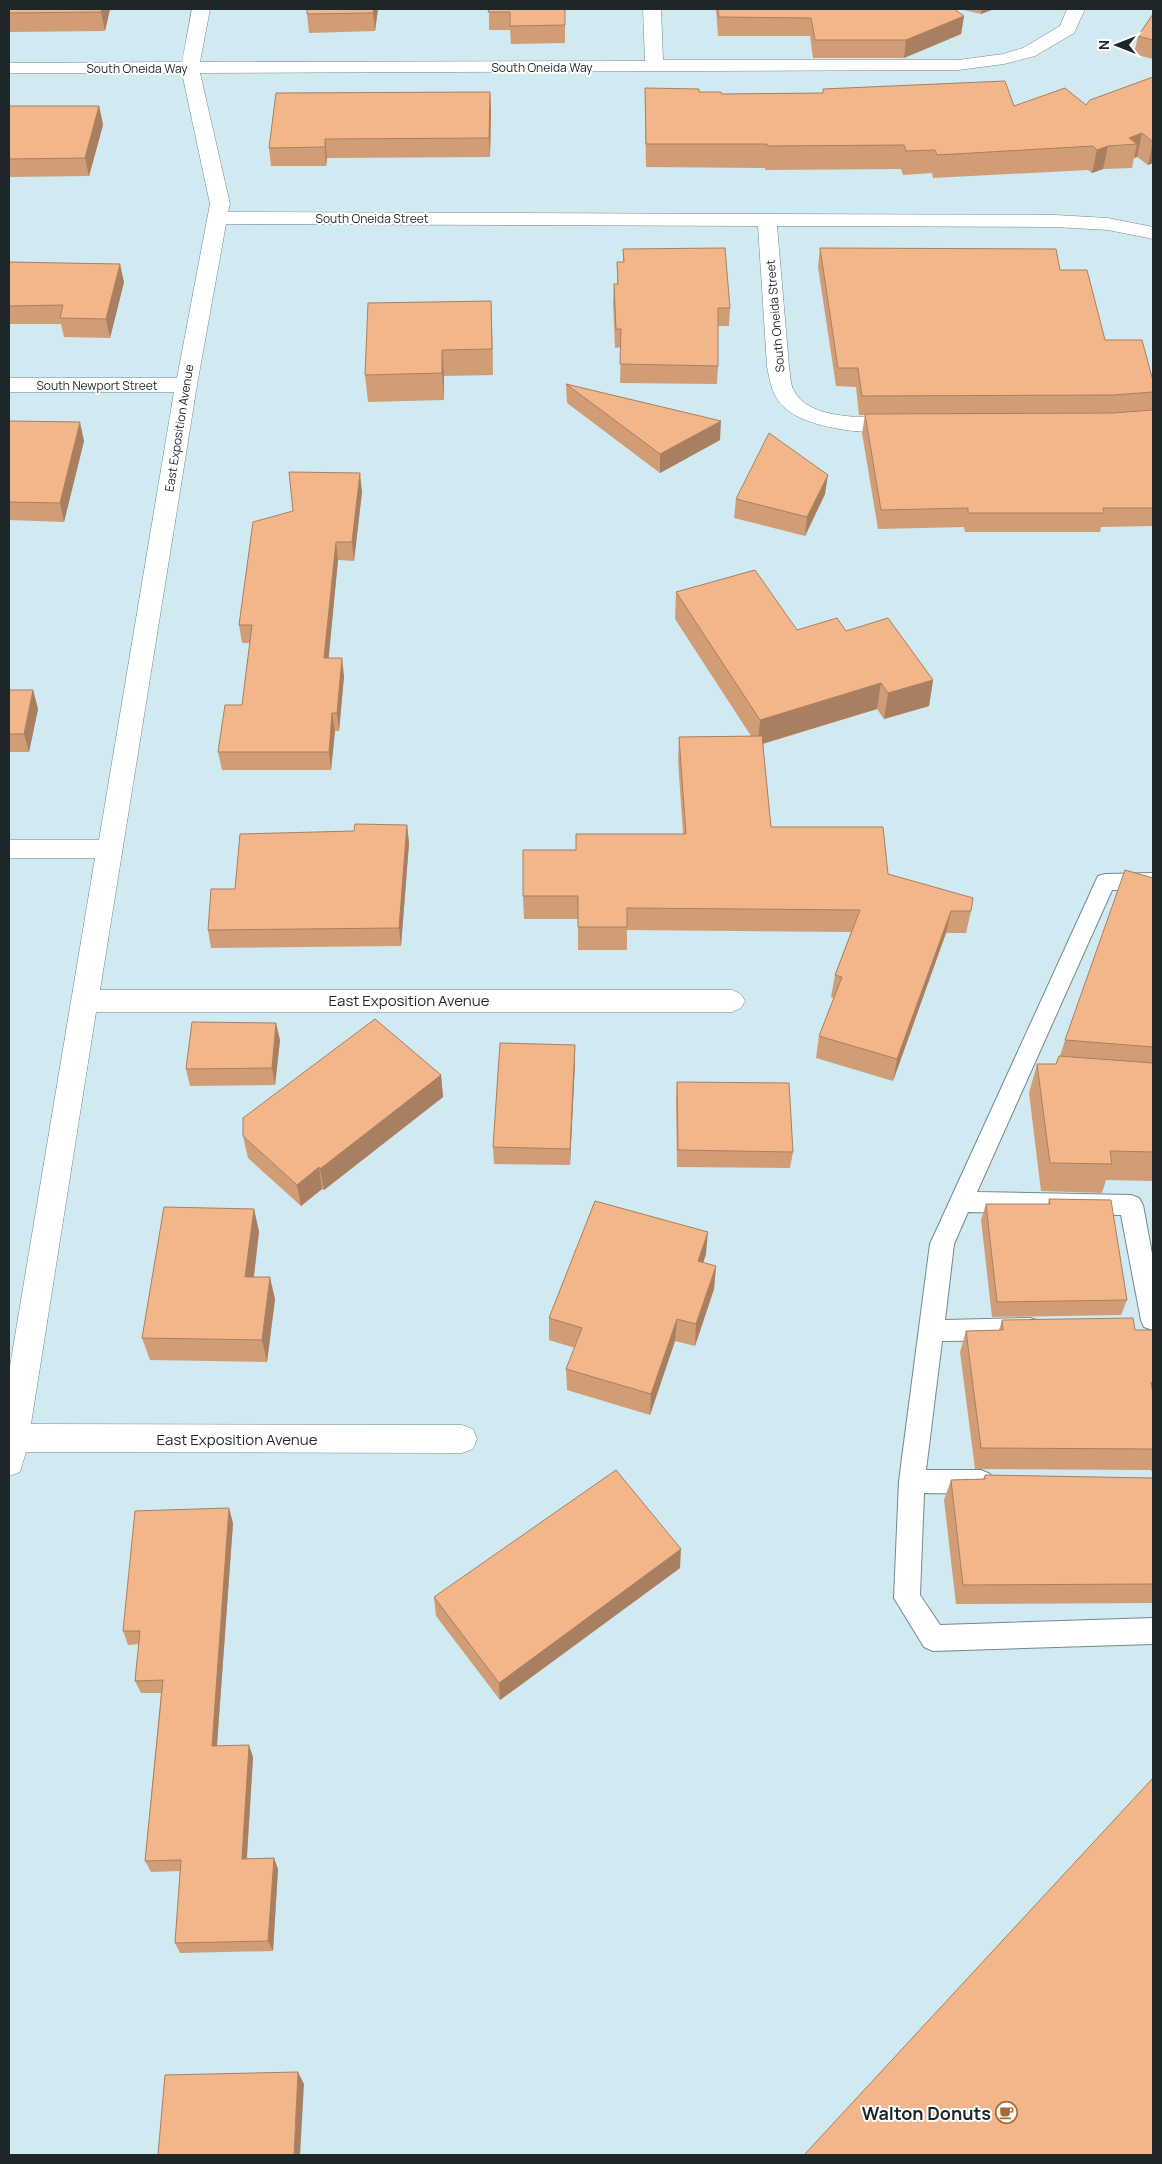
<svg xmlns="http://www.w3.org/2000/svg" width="1162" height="2164" viewBox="0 0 1162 2164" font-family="Manrope,sans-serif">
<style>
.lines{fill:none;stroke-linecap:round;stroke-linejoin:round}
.lane-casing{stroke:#72898f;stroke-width:2}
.street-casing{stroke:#72898f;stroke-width:1}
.lane{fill:#fff;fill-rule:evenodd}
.street{fill:#fff;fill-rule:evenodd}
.wall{fill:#d09d77}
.shaded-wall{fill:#a97f61}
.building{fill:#f2b68a;stroke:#a97f61}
.labels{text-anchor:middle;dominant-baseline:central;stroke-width:4;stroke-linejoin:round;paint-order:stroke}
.far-street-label{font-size:12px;fill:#1d2629;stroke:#fff}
.street-label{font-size:15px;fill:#1d2629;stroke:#fff}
.near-poi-label{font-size:18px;font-weight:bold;fill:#1d2629;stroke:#fff;text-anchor:end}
</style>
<rect width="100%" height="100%" fill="#d1e9f0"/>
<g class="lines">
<defs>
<path id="lane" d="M1153,873V889L1112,890L977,1192L1131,1195L1139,1198L1143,1205L1153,1259V1330L1144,1327L1141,1320L1121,1215L968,1212L954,1244L945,1320L1030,1318L1039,1321L1042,1329L1039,1337L1030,1340L942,1341L926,1470H981L990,1474L994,1482L990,1490L981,1494L924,1493L920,1595L940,1625L1153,1618V1644L933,1651L924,1647L894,1598L899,1481L930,1244L1098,876L1105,874Z"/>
<path id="street" d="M192,9H210L200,62L645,61L643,9H661L663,60H958L1003,54L1023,48L1060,26L1067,9H1085L1074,33L1035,56L1004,64L958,70L200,73L230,204L228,212L1055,215L1108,218L1153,227V239L1108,230L1055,227L777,226L789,366C790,373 790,382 793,389C808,422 870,417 900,417L908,419L911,424L908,429C877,437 809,430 785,408C772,397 770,382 767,366L758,226L226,224L197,385L100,990H732L741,994L745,1001L741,1008L732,1012H96L31,1424L462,1425L473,1429L477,1439L473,1449L462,1453L26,1452L20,1472L9,1476V1372L95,858H9V840H99L174,392H9V378H177L210,204L182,73H9V63L182,62Z"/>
</defs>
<!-- lane casing -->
<use href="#lane" class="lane-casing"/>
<!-- street casing -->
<use href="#street" class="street-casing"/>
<!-- lane -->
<use href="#lane" class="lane"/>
<!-- street -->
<use href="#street" class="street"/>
</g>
<!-- wall -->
<g class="wall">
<path d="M9,9H110L105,31L9,32Z"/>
<path d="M307,9H378L375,31L309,33L307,14Z"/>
<path d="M489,9H565V43L511,44L510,30H489Z"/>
<path d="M716,9H954L964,16L961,34L904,58H813L810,36H718Z"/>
<path d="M960,9H994L981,14Z"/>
<path d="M1153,14V59L1134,54L1138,36Z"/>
<path d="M1153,77V163L1148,165L1137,157L1134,158L1132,168L1103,169L1092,173L1088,170L933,178L932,173L903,175L901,169L765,170V168L646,167L645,112V88L699,92L722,94L823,93V89L1014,106L1086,105Z"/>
<path d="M490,92L491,111L490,157L327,158L326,166H271L269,148Z"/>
<path d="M9,106H99L103,125L89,176L9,177Z"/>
<path d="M820,248L1060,270L1105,340L1153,381V403L1152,410H1153V526L1101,527L1100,532H965L964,527L878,529L862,433L865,415H859L856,387L836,386L818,267Z"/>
<path d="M623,249L730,308L729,326H718V366L717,384L620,383L621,347L615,348L613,303L614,284H617V262H623Z"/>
<path d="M9,262L124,282L110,338L64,337L61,324H9Z"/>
<path d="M491,301L493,375L444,376V400L368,402L365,375Z"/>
<path d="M566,384L720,440L660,473L567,403Z"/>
<path d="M9,421L84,441L64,522L9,520Z"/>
<path d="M362,492L354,561L338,560L328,658L344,676L339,731H335L331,770H222L218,752L242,705L250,643H242L239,625L293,511Z"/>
<path d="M825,494L805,536L734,518L736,499Z"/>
<path d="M676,592L797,630L846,631L933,680L929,706L884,719L877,709L763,744L771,827L888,874L971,911L966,933H946L893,1081L816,1058L819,1036L834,998L831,997L835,975L851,932L627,930V950H578V919H524L523,896L576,850L683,834L678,760L679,737L751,736L675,619Z"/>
<path d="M9,690H33L38,709L29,752H9Z"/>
<path d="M407,825L409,843L401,946L211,948L208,930L235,889L354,831Z"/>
<path d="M1153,878V1181L1106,1180L1102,1193L1041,1191L1029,1093L1037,1064H1056L1060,1056L1065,1040Z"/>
<path d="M280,1040L275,1085L190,1086L186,1069Z"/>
<path d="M575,1045V1062L570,1165L494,1164L493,1147Z"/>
<path d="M441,1075L443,1097L324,1190L322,1189L301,1206L248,1158L243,1136Z"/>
<path d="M677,1082L793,1152L790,1168L677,1167L676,1099Z"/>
<path d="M1049,1199L1127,1300L1121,1315L992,1317L981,1220L986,1204H1048Z"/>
<path d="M254,1209L259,1232L254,1277L275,1299L267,1362L150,1360L142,1338Z"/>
<path d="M706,1254L703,1263L716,1266L714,1289L695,1346L675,1341L650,1415L567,1390L566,1369L575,1348L549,1340V1318Z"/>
<path d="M1002,1320L1135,1330H1153V1472L1150,1470L975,1469L960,1352L966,1331L999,1330Z"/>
<path d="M985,1475L1153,1478V1603L956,1604L944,1500L951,1480L983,1479Z"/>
<path d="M233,1523L217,1746L253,1757L247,1858L278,1869L273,1951L180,1953L175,1943L180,1871L151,1872L145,1861L161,1693H141L135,1681L139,1644L128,1645L123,1631Z"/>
<path d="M680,1568L500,1700L436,1616L434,1597Z"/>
</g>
<!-- shaded-wall -->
<g class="shaded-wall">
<path d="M102,9H110L105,31L101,12Z"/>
<path d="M374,9H378L375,31L373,13Z"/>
<path d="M982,9H994L981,14Z"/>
<path d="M964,16L961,34L904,58L906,40Z"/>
<path d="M490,92L491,111L490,157L489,138Z"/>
<path d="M99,106L103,125L89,176L85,158Z"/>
<path d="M1142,133L1137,157L1134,158L1137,144L1129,138Z"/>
<path d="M325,139L327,158L326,166L325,147Z"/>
<path d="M1153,142V163L1148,165Z"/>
<path d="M1108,146L1103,169L1092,173L1097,150Z"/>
<path d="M120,264L124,282L110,338L106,319Z"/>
<path d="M491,301L492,327L493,375L492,349Z"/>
<path d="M442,350L444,376V400L442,373Z"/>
<path d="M721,421L720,440L660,473V454Z"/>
<path d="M80,422L84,441L64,522L60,503Z"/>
<path d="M360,473L362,492L354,561L352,542Z"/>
<path d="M828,475L825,494L805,536L807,517Z"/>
<path d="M336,542L338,560L327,676L324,658Z"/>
<path d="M342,658L344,676L339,731L337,713Z"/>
<path d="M933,680L929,706L884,719L888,693Z"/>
<path d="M881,683L877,709L758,745L760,720Z"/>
<path d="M33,690L38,709L29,752L24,734Z"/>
<path d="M332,713L335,731L331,770L329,752Z"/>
<path d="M407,825L409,843L401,946L399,928Z"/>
<path d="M951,911L946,933L893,1081L897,1059Z"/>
<path d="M276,1023L280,1040L275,1085L272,1068Z"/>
<path d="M575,1045V1062L570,1165V1149Z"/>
<path d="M441,1075L443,1097L324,1190L320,1169Z"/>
<path d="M319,1167L322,1189L301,1206L297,1185Z"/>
<path d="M254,1209L259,1232L251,1299L245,1277Z"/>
<path d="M708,1232L706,1254L696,1284L698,1261Z"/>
<path d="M716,1266L714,1289L695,1346L696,1324Z"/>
<path d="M270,1277L275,1299L267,1362L262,1340Z"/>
<path d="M677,1319L675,1341L650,1415L651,1394Z"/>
<path d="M229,1508L233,1523L216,1758L212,1746Z"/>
<path d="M681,1549L680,1568L500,1700L499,1683Z"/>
<path d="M249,1745L253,1757L246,1869L242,1859Z"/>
<path d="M274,1858L278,1869L273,1951L268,1941Z"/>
<path d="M298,2072L304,2084L300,2155H294Z"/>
</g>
<!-- building -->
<g class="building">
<path d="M9,9H102L101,12L9,13Z"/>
<path d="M307,9H374L373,13L307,14Z"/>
<path d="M489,9H565V25L510,26V12H488Z"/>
<path d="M718,9H954L964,16L906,40H815L811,18L719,17Z"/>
<path d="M1153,14V40L1138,36Z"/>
<path d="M1153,77V142L1142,133L1129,138L1137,144L1108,146L1097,150L1093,146L937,155L935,150L906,151L904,145L767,146V144H646L645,88L699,89V92H721L722,94L823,93V89L1005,81L1014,106L1065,88L1086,105L1090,100Z"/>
<path d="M490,92L489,138L325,139V147L269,148L276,93Z"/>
<path d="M9,106H99L85,158L9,159Z"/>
<path d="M725,248L730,308H718V366L620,364L621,329H616L614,284H618L617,262H624L623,249Z"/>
<path d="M820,248L1056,249L1060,270H1087L1105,340H1142L1153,381V392L1113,395L862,396L858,368H838Z"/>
<path d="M9,262L120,264L106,319L60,318L63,305L9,306Z"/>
<path d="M491,301L492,349L442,350V373L365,375L368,303Z"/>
<path d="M566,384L721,421L660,454Z"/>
<path d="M1153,410V508H1103L1104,513H968V508L881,510L865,414L1113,413Z"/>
<path d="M9,421L80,422L60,503L9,502Z"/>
<path d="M769,433L828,475L807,517L736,499Z"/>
<path d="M289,472L360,473L352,542H336L324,658H342L337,713H332L329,752H218L225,705H242L252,625H239L253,522L293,511Z"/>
<path d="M755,570L797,630L837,618L846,631L888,618L933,680L888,693L881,683L760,720L676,592Z"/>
<path d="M9,690H33L24,734H9Z"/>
<path d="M762,736L771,827H883L888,874L973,898L971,911H951L897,1059L819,1036L842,977L835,975L860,910L627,908V927H578V896H523V850H576V834H686L679,737Z"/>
<path d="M355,824L407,825L399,928L208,930L211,889H235L240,834L354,831Z"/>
<path d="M1125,870L1153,878V1047L1065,1040Z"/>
<path d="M375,1019L441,1075L320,1169L319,1167L297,1185L243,1136V1118Z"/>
<path d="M192,1022L276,1023L272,1068L186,1069Z"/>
<path d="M500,1043L575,1045L570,1149L493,1147Z"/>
<path d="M1059,1056L1153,1063V1152L1110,1151L1112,1164L1050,1163L1037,1064H1056Z"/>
<path d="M677,1082L789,1083L793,1152L678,1150Z"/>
<path d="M1049,1199L1111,1200L1127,1300L997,1302L986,1204H1050Z"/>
<path d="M595,1201L708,1232L698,1261L716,1266L696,1324L677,1319L651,1394L566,1369L582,1328L549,1318Z"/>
<path d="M164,1207L254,1209L245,1277H270L262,1340L142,1338Z"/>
<path d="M1133,1318L1135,1330H1153V1384L1151,1382L1153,1394V1449L981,1448L966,1331L1003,1330L1002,1320Z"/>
<path d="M616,1470L681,1549L499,1683L434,1597Z"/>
<path d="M985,1475L1153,1478V1584L963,1585L951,1480L985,1479Z"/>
<path d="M229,1508L212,1746L249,1745L242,1859L274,1858L268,1941L175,1943L181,1860L145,1861L163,1680L135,1681L140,1631H123L135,1511Z"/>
<path d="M1153,1778V2155H804Z"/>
<path d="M298,2072L294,2155H158L165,2075Z"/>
</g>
<!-- icons -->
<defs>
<symbol id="cafe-ring" viewBox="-11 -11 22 22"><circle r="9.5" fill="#fff" stroke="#ab6934" stroke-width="1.5"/><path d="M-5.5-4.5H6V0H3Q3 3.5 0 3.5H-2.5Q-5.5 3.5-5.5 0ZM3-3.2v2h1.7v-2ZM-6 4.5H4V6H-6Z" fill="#ab6934"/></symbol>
</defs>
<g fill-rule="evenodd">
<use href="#cafe-ring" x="994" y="2100" width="25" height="25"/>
</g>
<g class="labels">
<!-- far-street labels -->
<g class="far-street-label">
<text x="542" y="67">South Oneida Way</text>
<text x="137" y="68">South Oneida Way</text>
<text x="372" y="218">South Oneida Street</text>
<text transform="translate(775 316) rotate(-95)">South Oneida Street</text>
<text x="97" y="385">South Newport Street</text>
<text transform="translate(179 428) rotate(-81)">East Exposition Avenue</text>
</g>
<!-- street labels -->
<g class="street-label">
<text x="409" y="1000">East Exposition Avenue</text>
<text x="237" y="1439">East Exposition Avenue</text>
</g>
<!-- near-poi labels -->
<g class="near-poi-label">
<text x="991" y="2113">Walton Donuts</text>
</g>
</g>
<!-- border -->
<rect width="1162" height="2164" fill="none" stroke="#1d2629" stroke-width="20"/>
<!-- north arrow -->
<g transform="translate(1117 45) rotate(270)" stroke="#ffffff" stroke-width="4" paint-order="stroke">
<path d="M0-4L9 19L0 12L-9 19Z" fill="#1d2629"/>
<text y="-8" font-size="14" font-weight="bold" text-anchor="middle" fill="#1d2629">N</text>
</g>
</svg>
